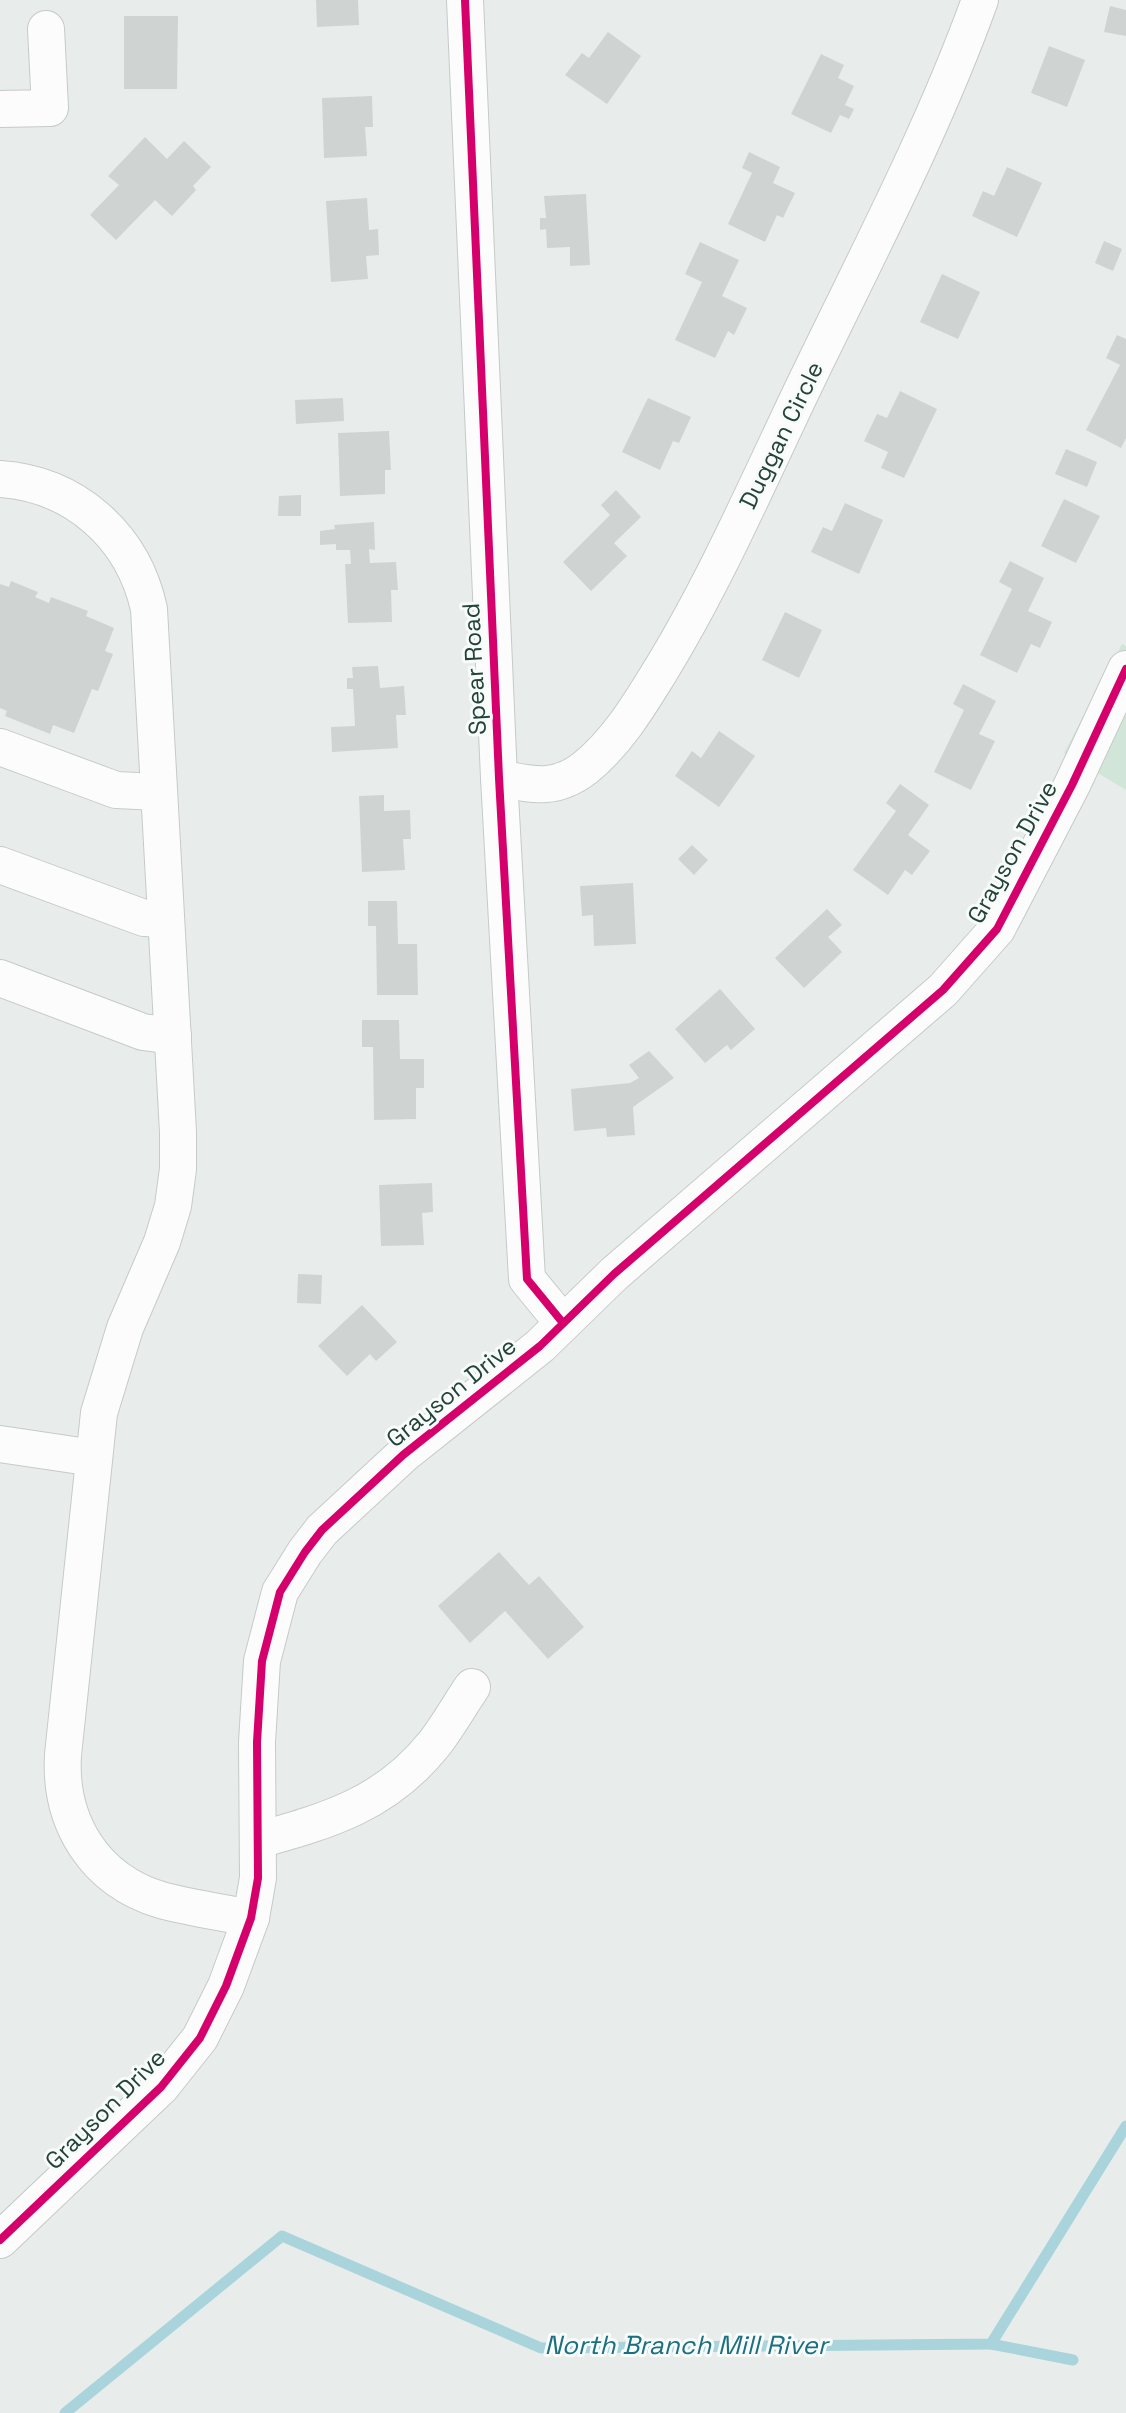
<svg xmlns="http://www.w3.org/2000/svg" width="1126" height="2413" viewBox="0 0 1126 2413" font-family="'Space Grotesk',sans-serif">
<style>
.green{fill:#d1e6d8}
.lines{fill:none;stroke-linecap:round;stroke-linejoin:round}
.stream{stroke:#a9d4db;stroke-width:11}
.building{fill:#cfd4d2}
.minor-casing{stroke:#c5cac8;stroke-width:38}
.minor{stroke:#fcfcfc;stroke-width:36}
.cycleway-casing{stroke:#f7fbf9;stroke-width:13}
.cycleway{stroke:#d6006c;stroke-width:8}
.labels{text-anchor:middle;dominant-baseline:central;stroke-width:6;stroke-linejoin:round;paint-order:stroke}
.street-label{font-size:24px;fill:#24423a;stroke:#f7fbf9}
.water-label{font-size:26px;font-style:italic;fill:#1c6f80;stroke:#f7fbf9}
</style>
<rect width="100%" height="100%" fill="#e8edeb"/>
<!-- green -->
<path class="green" d="M1122,644L1126,646V790L1064,753Z"/>
<g class="lines">
<!-- stream -->
<g class="stream">
<path d="M991,2344L1073,2360"/>
<path d="M65,2413L282,2236L541,2348L991,2344L1126,2126"/>
</g>
</g>
<!-- building -->
<g class="building">
<path d="M316,0H358L359,25L317,27Z"/>
<path d="M1110,6L1126,10V36L1104,32Z"/>
<path d="M124,16H178L177,89H124Z"/>
<path d="M608,32L641,56L607,104L565,75L582,53L589,58Z"/>
<path d="M1049,46L1085,60L1067,107L1031,93Z"/>
<path d="M821,54L844,65L838,78L854,86L845,105L854,109L849,119L840,115L831,133L791,114Z"/>
<path d="M372,96L373,127H365L367,156L324,158L322,98Z"/>
<path d="M145,137L167,159L184,141L211,167L193,186L196,190L172,216L155,200L116,240L90,215L119,185L108,176Z"/>
<path d="M749,152L780,167L773,183L795,193L783,218L777,215L765,242L728,224L752,173L742,168Z"/>
<path d="M1007,167L1042,183L1017,237L972,216L983,191L994,196Z"/>
<path d="M586,194L590,265L570,266V247L547,248L546,229L540,230V218H546L544,196Z"/>
<path d="M367,198L369,230L378,229L379,255L366,256L368,279L331,282L326,201Z"/>
<path d="M1104,241L1122,249L1113,271L1095,263Z"/>
<path d="M700,242L739,260L722,296L747,308L734,335L728,331L715,358L675,340L702,282L685,274Z"/>
<path d="M942,274L980,292L958,339L920,322Z"/>
<path d="M1117,335L1126,339V438L1121,448L1086,430L1120,365L1106,358Z"/>
<path d="M900,391L937,409L904,478L881,468L888,452L864,441L877,414L887,418Z"/>
<path d="M343,398L344,421L296,424L295,400Z"/>
<path d="M648,398L691,417L679,443L673,441L660,470L622,452Z"/>
<path d="M389,431L391,470H385V494L340,496L338,433Z"/>
<path d="M1066,449L1097,462L1087,487L1055,474Z"/>
<path d="M616,490L641,517L614,543L627,556L591,591L563,562L610,515L601,505Z"/>
<path d="M301,495V516H278L279,496Z"/>
<path d="M1064,499L1100,516L1076,563L1041,546Z"/>
<path d="M845,503L883,520L859,574L811,552L823,527L832,531Z"/>
<path d="M374,522L375,550L369,549L370,563L396,562L398,590H391L392,622L348,623L345,564H351L350,550H336V544L320,545V531L335,529L334,525Z"/>
<path d="M1010,561L1044,578L1028,611L1052,622L1040,648L1031,644L1017,673L980,655L1012,589L999,582Z"/>
<path d="M11,581L38,592L35,597L49,603L51,597L88,611L86,616L114,628L105,651L113,654L98,691L92,689L74,733L53,725L50,734L5,716L7,711L0,708V584L9,587Z"/>
<path d="M785,612L822,630L799,678L762,660Z"/>
<path d="M378,666L380,688L404,686L406,715H396L398,748L332,752L331,727L355,726L353,689H347V678H353L352,667Z"/>
<path d="M963,684L996,701L979,734L995,741L971,790L934,772L964,710L953,704Z"/>
<path d="M719,731L755,756L719,807L675,776L692,751L701,758Z"/>
<path d="M900,784L929,805L908,835L930,851L912,875L905,870L888,895L853,870L896,811L886,803Z"/>
<path d="M384,795V811L410,810L411,839H403L405,870L362,872L359,796Z"/>
<path d="M692,845L708,860L694,875L678,859Z"/>
<path d="M633,883L636,944L594,946L593,915L582,916L580,886Z"/>
<path d="M368,901H397L398,944H417L418,995H377L376,926H368Z"/>
<path d="M827,909L842,925L828,937L842,952L804,988L775,958Z"/>
<path d="M720,989L755,1029L731,1050L727,1045L705,1063L675,1029Z"/>
<path d="M362,1020H399L400,1059H424V1088H416V1119L374,1120L373,1047H362Z"/>
<path d="M649,1051L674,1078L633,1107L635,1135L607,1137L606,1128L574,1131L571,1089L630,1083L639,1078L629,1065Z"/>
<path d="M432,1183L433,1212L422,1213L424,1245L381,1246L379,1185Z"/>
<path d="M298,1274L322,1275L321,1304L297,1303Z"/>
<path d="M362,1305L397,1342L376,1361L370,1354L347,1376L318,1346Z"/>
<path d="M499,1552L529,1585L539,1576L584,1627L548,1659L505,1611L470,1643L438,1606Z"/>
</g>
<g class="lines">
<defs>
<g id="minor">
<path d="M465,0L499,778L527,1279L563,1323"/>
<path d="M0,109L50,108L46,29"/>
<path d="M0,479C75,484 133,536 149,609L178,1132V1169L173,1206L162,1242L125,1328L99,1413L63,1755C59,1822 94,1880 161,1900C190,1908 221,1912 251,1918"/>
<path d="M0,747L116,790L159,792"/>
<path d="M499,778C533,785 555,791 585,768C617,742 638,707 659,673C715,582 758,482 804,386C865,259 932,133 980,0"/>
<path d="M0,865L144,918L166,919"/>
<path d="M0,978L143,1032L173,1036"/>
<path d="M0,1444L94,1458"/>
<path d="M259,1840C330,1820 386,1804 434,1744C448,1726 459,1706 472,1687"/>
<path d="M0,2240L161,2087L200,2038L226,1986L251,1918L258,1878L257,1742L262,1661L280,1592L305,1552L322,1530L403,1455L540,1346L614,1274L943,990L997,929L1072,785L1126,669"/>
</g>
</defs>
<!-- minor casing -->
<use href="#minor" class="minor-casing"/>
<!-- minor -->
<use href="#minor" class="minor"/>
<defs>
<g id="cycleway">
<path d="M465,0L499,778L527,1279L563,1323"/>
<path d="M0,2240L161,2087L200,2038L226,1986L251,1918L258,1878L257,1742L262,1661L280,1592L305,1552L322,1530L403,1455L540,1346L614,1274L943,990L997,929L1072,785L1126,669"/>
</g>
</defs>
<!-- cycleway casing -->
<use href="#cycleway" class="cycleway-casing"/>
<!-- cycleway -->
<use href="#cycleway" class="cycleway"/>
</g>
<g class="labels">
<!-- street labels -->
<g class="street-label">
<text transform="translate(781 435) rotate(-64)">Duggan Circle</text>
<text transform="translate(474 669) rotate(-93)">Spear Road</text>
<text transform="translate(1012 852) rotate(-61)">Grayson Drive</text>
<text transform="translate(451 1392) rotate(-39)">Grayson Drive</text>
<text transform="translate(105 2109) rotate(-45)">Grayson Drive</text>
</g>
<!-- water labels -->
<g class="water-label">
<text x="686" y="2345">North Branch Mill River</text>
</g>
</g>
</svg>
